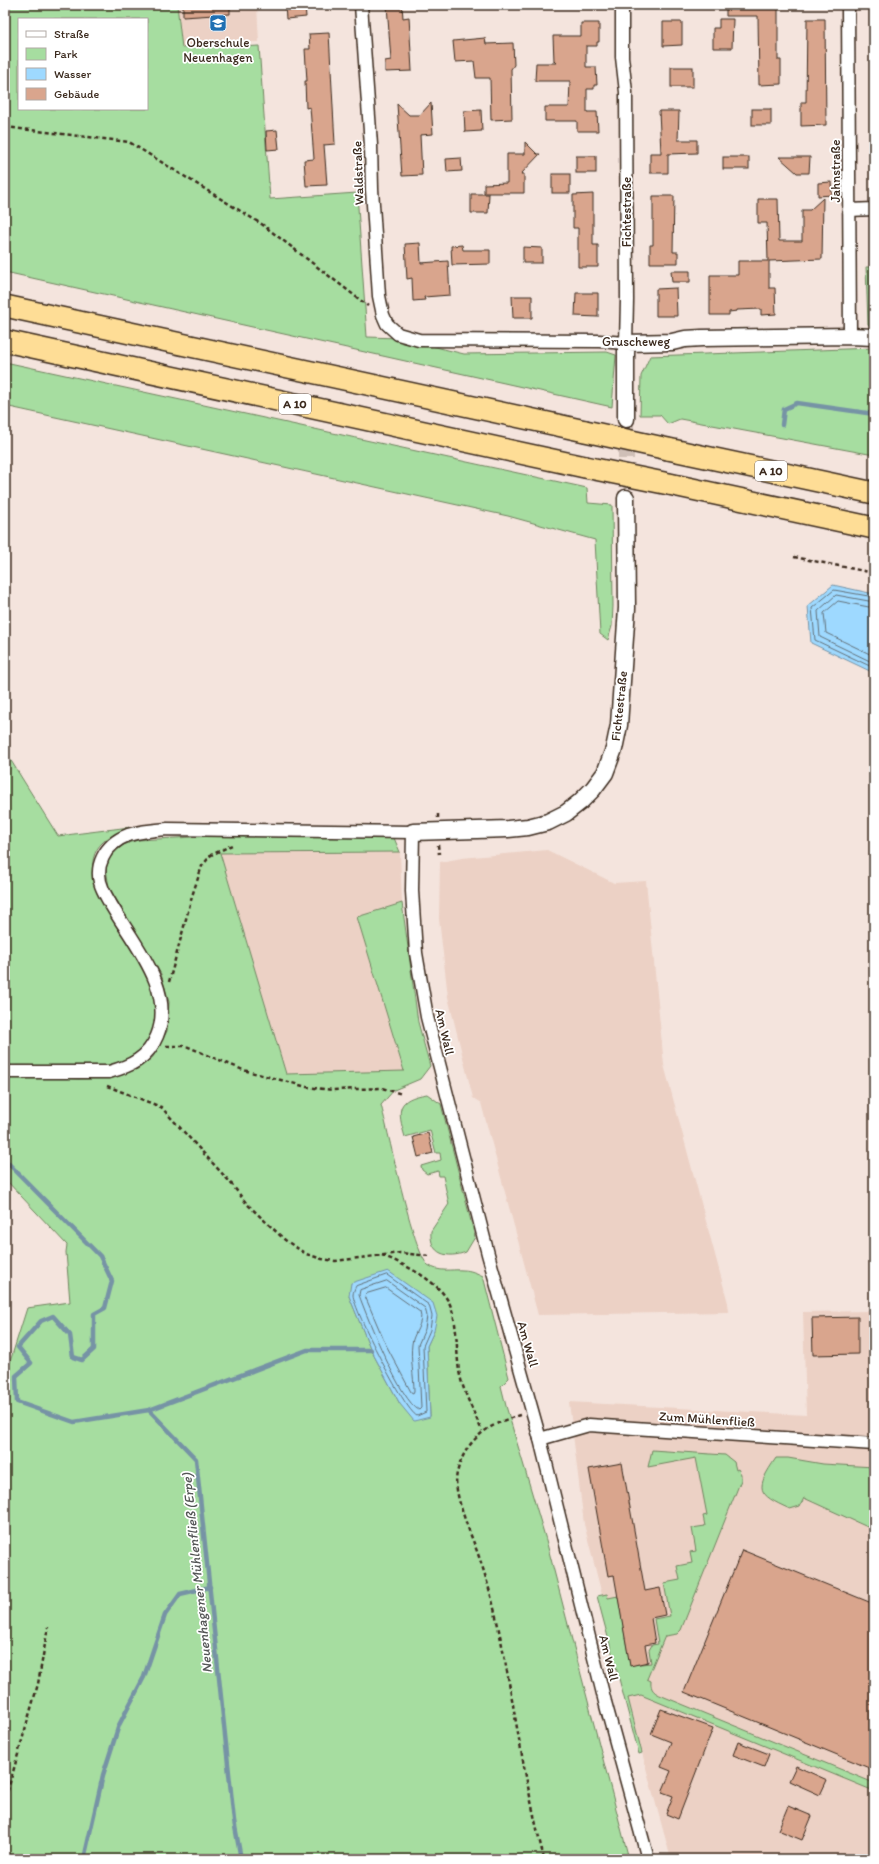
<svg xmlns="http://www.w3.org/2000/svg" width="879" height="1864" viewBox="0 0 879 1864" font-family="Itim,sans-serif">
<style>
.built{fill:#ecd1c5}
.green{fill:#a6dda0;stroke:#70845f;fill-rule:evenodd}
.water{fill:#9ed9ff;stroke:#7693a5}
.lines{fill:none;stroke-linecap:round;stroke-linejoin:round}
.shore{stroke:#637078;stroke-width:1}
.stream{stroke:#7693a5;stroke-width:4.5}
.building{fill:#d9a58d;stroke:#3b2a1e}
.secondary-tunnel{stroke:#cfbfb7;stroke-width:16;stroke-dasharray:16 8;stroke-linecap:butt}
.street-casing{stroke:#3b2a1e;stroke-width:15}
.secondary-casing{stroke:#3b2a1e;stroke-width:19}
.highway-casing{stroke:#3b2a1e;stroke-width:24}
.path{stroke:#3b2a1e;stroke-width:2.5;stroke-dasharray:4 3;stroke-linecap:butt}
.street{stroke:#fff;stroke-width:12}
.secondary{stroke:#fff;stroke-width:16}
.highway{stroke:#fedd96;stroke-width:21}
.highway-bridge-casing{stroke:#3b2a1e;stroke-width:24;stroke-linecap:butt}
.highway-bridge{stroke:#fedd96;stroke-width:21}
.labels{text-anchor:middle;dominant-baseline:central;stroke-width:3.5;stroke-linejoin:round;paint-order:stroke}
.shield{fill:#fff;stroke:#766a62;stroke-width:1}
.shield-label{font-size:12px;font-weight:bold;fill:#3b2a1e}
.poi-label{font-size:13px;fill:#3b2a1e;stroke:#fff}
.street-label{font-size:13px;fill:#3b2a1e;stroke:#fff}
.water-label{font-size:14px;font-style:italic;fill:#545656;stroke:#fff}
</style>
<rect width="100%" height="100%" fill="#f4e4dd"/>
<filter id="ink" filterUnits="userSpaceOnUse"><feTurbulence type="fractalNoise" baseFrequency=".025" numOctaves="2"/><feDisplacementMap in="SourceGraphic" scale="8" xChannelSelector="R" yChannelSelector="G"/><feConvolveMatrix kernelMatrix="1 2 1 2 8 2 1 2 1" color-interpolation-filters="sRGB"/></filter>
<g filter="url(#ink)">
<!-- built -->
<g class="built">
<path d="M177,5H257L259,42L226,43L182,48Z"/>
<path d="M547,850L614,883L646,881L664,1065L728,1303L729,1312L538,1315L481,1103L473,1098L448,997L439,919L440,862L462,858Z"/>
<path d="M400,852L402,903L357,917L404,1072L286,1074L220,853Z"/>
<path d="M874,1311V1859H671L646,1768L584,1524L569,1402L806,1415L803,1312Z"/>
</g>
<!-- green -->
<g class="green">
<path d="M5,5H177L182,48L226,43L241,47L259,46L270,199L357,193L367,337L399,338L464,354L607,352L616,355L612,407L5,272ZM19,19H147V109H19Z"/>
<path d="M866,267H874V331L868,324Z"/>
<path d="M874,348V455L680,419L668,424L660,415H640L641,376L650,356Z"/>
<path d="M5,362L587,488L588,503L612,505L613,606L612,626L608,640L600,634L595,540L508,516L5,406Z"/>
<path d="M5,751L58,836L146,825C111,832 84,843 95,884C105,901 114,917 124,934C144,966 174,1013 142,1047C133,1057 119,1064 105,1066C72,1071 38,1063 5,1066Z"/>
<path d="M213,836L394,838L400,852L220,853L286,1074L404,1071L357,917L402,903L418,1022L430,1066L420,1079L394,1090L381,1105C388,1130 413,1253 428,1265C440,1273 450,1269 463,1270C470,1270 477,1273 483,1276L509,1378L501,1386L506,1406L546,1540L629,1859H5V1369L8,1368L27,1308L70,1302L66,1252L67,1245L5,1179V1078L23,1076L78,1079L111,1078L138,1069L153,1057L167,1031L169,1002L161,974L109,887L106,869L110,857L123,845L138,840ZM349,1296L434,1331L427,1346L430,1416L400,1404L371,1350Z"/>
<path d="M427,1094L441,1104L475,1237L466,1252C448,1259 429,1255 431,1231L449,1204L443,1176H439L438,1171L427,1174L422,1170L421,1166L441,1160L440,1153H436L430,1130L405,1137C397,1110 396,1099 427,1094Z"/>
<path d="M652,1450L725,1455L734,1462L736,1470L738,1469L741,1474V1480L681,1630L677,1634L665,1636L647,1679L651,1681C650,1690 655,1693 662,1696L874,1783V1791L641,1695L628,1698L642,1753L639,1754L597,1596L607,1594L608,1598L618,1596L630,1665L651,1663L649,1650L652,1645L658,1644L654,1619L670,1616L664,1583L680,1580L677,1566L692,1563L690,1552L696,1551L692,1528L705,1526L703,1516L707,1515L696,1458L648,1467Z"/>
<path d="M776,1458H788L823,1464L874,1467V1530L804,1498L800,1506L790,1509C756,1494 755,1489 776,1458Z"/>
</g>
<!-- water -->
<g class="water">
<path d="M833,585L874,594V673L811,643L808,606Z"/>
<path d="M388,1271L433,1303L437,1316L434,1331L427,1346L430,1417L414,1421L400,1404L371,1350L349,1296L351,1283Z"/>
</g>
<g class="lines">
<!-- shore -->
<g class="shore">
<path d="M874,597L834,590L812,608L815,640L874,668"/>
<path d="M874,602L836,595L818,611L820,637L874,663"/>
<path d="M874,608L838,601L824,613L826,633L874,656"/>
<path d="M387,1275L429,1305L432,1316L430,1330L423,1346L426,1412L417,1416C404,1410 354,1310 353,1295C353,1292 355,1288 356,1286Z"/>
<path d="M387,1281L425,1308L427,1316L425,1329L418,1345L421,1408L419,1410C401,1402 367,1317 359,1295L360,1290Z"/>
<path d="M386,1288L420,1312C424,1324 413,1333 412,1344C410,1359 414,1376 414,1391L413,1393L411,1392L385,1343L365,1296L366,1294Z"/>
</g>
<!-- stream -->
<g class="stream">
<path d="M782,425L784,409L797,403L874,414"/>
<path d="M5,1160L100,1256L112,1281L105,1308L94,1314V1349L82,1360L73,1357L70,1335L53,1316L41,1321L18,1347L31,1363L16,1376L17,1402L74,1422L149,1410L307,1350H371"/>
<path d="M149,1410L196,1459L234,1821L241,1859"/>
<path d="M84,1859L103,1775L119,1725L144,1677L165,1615L180,1594L210,1587"/>
</g>
</g>
<!-- building -->
<g class="building">
<path d="M183,5H230V14L183,17Z"/>
<path d="M285,5H305L306,17L286,19Z"/>
<path d="M387,5H402L403,18L409,17L412,71L385,72V61L391,60Z"/>
<path d="M726,5H778V60H781V84L759,85L758,16H726Z"/>
<path d="M719,19H733L732,48H713V28H719Z"/>
<path d="M807,19H825L826,125L801,126V102H806Z"/>
<path d="M663,22H682V45L663,46Z"/>
<path d="M581,23H599V42H597V46H586V67H596L597,85H594V89H587V112H597L598,131H577V121H545V107H569L570,81H535L536,63H556L554,61L553,36H581Z"/>
<path d="M329,33L335,144L324,145L327,185L306,186L304,160L314,159L310,107L306,108L305,81H307L305,49H310L309,34Z"/>
<path d="M485,38L486,44L513,43L514,65L511,69L512,119L491,120L490,78H476L474,61L455,62L453,41Z"/>
<rect x="671" y="67" width="22" height="20"/>
<path d="M431,103L433,134L420,135L422,175L402,176L397,104L409,115H420Z"/>
<rect x="752" y="109" width="19" height="16"/>
<path d="M481,110L482,131L465,132L464,111Z"/>
<path d="M659,111H679L678,140H697V153L668,154V173H650V153H661Z"/>
<path d="M277,130L279,149L267,150L266,131Z"/>
<path d="M525,142L537,154H540L521,174H524V193H484V184L507,183V154H525Z"/>
<rect x="576" y="156" width="20" height="17"/>
<rect x="723" y="157" width="26" height="12"/>
<path d="M779,157H810L809,173H797Z"/>
<path d="M461,158L462,171L447,172L446,159Z"/>
<rect x="552" y="174" width="18" height="19"/>
<path d="M831,182L832,195L818,196V183Z"/>
<path d="M471,194H489L488,213H471Z"/>
<path d="M593,194V245H598V267H578V228H573V195Z"/>
<path d="M653,196H674L673,252H678V263H650V245H653Z"/>
<path d="M823,198L822,259L769,261V288H775L776,314L761,315V309L737,310V311L729,312V315H710V275H738V261H768L767,223H758V199H778L779,241H802V210H810Z"/>
<path d="M420,243L421,263L448,261L450,295L424,297L425,300L413,301L412,278L407,279L405,244Z"/>
<path d="M462,245L463,250H490V264L452,265L451,246Z"/>
<path d="M523,247L542,248V263H523Z"/>
<path d="M671,271H690V282H672Z"/>
<path d="M676,288L677,316H656V289Z"/>
<path d="M576,293H598V317L575,316Z"/>
<path d="M512,296H532V318H513Z"/>
<path d="M428,1133L433,1153L418,1157L413,1137Z"/>
<path d="M858,1317V1354L813,1355L812,1318Z"/>
<path d="M622,1463L645,1591L660,1588L665,1615L651,1618L655,1643L645,1645L648,1662L630,1666L614,1575L608,1576L589,1469Z"/>
<path d="M742,1550L874,1604V1770L684,1692Z"/>
<path d="M661,1709L713,1728L678,1819L666,1814L673,1796L662,1792L671,1771L661,1767L671,1742L651,1734Z"/>
<path d="M738,1742L769,1754L764,1767L733,1755Z"/>
<path d="M796,1766L827,1780L820,1795L789,1781Z"/>
<path d="M788,1806L812,1816L802,1840L778,1830Z"/>
</g>
<g class="lines">
<!-- secondary-tunnel -->
<path class="secondary-tunnel" d="M626,419V498"/>
<defs>
<g id="street">
<path d="M361,5L371,145L372,189L379,296L383,315L387,324L398,334L419,340L599,341L626,343L627,300L626,92L622,57V5"/>
<path d="M848,5L850,336"/>
<path d="M849,210L874,209"/>
<path d="M5,1072H109C131,1066 148,1058 157,1036C178,985 123,933 103,890C92,867 105,844 128,835C141,831 154,830 167,829L413,832L412,891L416,953L427,1017L488,1254L540,1439L605,1702L648,1859"/>
<path d="M540,1439L589,1425L874,1444"/>
</g>
<g id="secondary">
<path d="M626,419V343L672,342L685,339L702,338L850,336L874,337"/>
<path d="M413,832L508,829L528,827L548,822L566,813L580,802L593,789L605,773L614,749L619,725L627,608L626,498"/>
</g>
<g id="highway">
<path d="M5,306L585,431"/>
<path d="M5,341L585,467"/>
<path d="M668,449L874,493"/>
<path d="M669,484L874,528"/>
</g>
</defs>
<!-- street casing -->
<use href="#street" class="street-casing"/>
<!-- secondary casing -->
<use href="#secondary" class="secondary-casing"/>
<!-- highway casing -->
<use href="#highway" class="highway-casing"/>
<!-- path -->
<g class="path">
<path d="M5,127L129,142L263,225L368,306"/>
<path d="M794,557L874,573"/>
<path d="M438,818V812"/>
<path d="M438,845L439,854"/>
<path d="M169,982L193,893L202,866L211,855L234,844"/>
<path d="M166,1046H186L243,1070L307,1087L333,1090L382,1088L402,1094"/>
<path d="M107,1086L161,1107L230,1182L247,1204L285,1240L306,1254L322,1259L335,1261L400,1253L430,1256"/>
<path d="M382,1255C405,1265 442,1282 451,1307C458,1327 456,1350 459,1371C463,1392 474,1412 482,1431"/>
<path d="M520,1415C489,1424 465,1439 457,1473C452,1493 471,1534 478,1554C495,1601 503,1650 512,1699C521,1752 531,1806 544,1859"/>
<path d="M5,1805L7,1793L38,1684L48,1627"/>
</g>
<!-- street -->
<use href="#street" class="street"/>
<!-- secondary -->
<use href="#secondary" class="secondary"/>
<!-- highway -->
<use href="#highway" class="highway"/>
<defs>
<g id="highway-bridge">
<path d="M585,431L668,449"/>
<path d="M585,467L669,484"/>
</g>
</defs>
<!-- highway-bridge casing -->
<use href="#highway-bridge" class="highway-bridge-casing"/>
<!-- highway-bridge -->
<use href="#highway-bridge" class="highway-bridge"/>
</g>
</g>
<!-- icons -->
<defs>
<symbol id="school-square" viewBox="-11 -11 22 22"><rect x="-9" y="-9" width="18" height="18" rx="4" fill="#1f6fb2" stroke="#fff"/><path d="M0-5L7-2L0 1L-7-2ZM-4 1L0 2.5L4 1V4Q0 6-4 4Z" fill="#fff"/></symbol>
</defs>
<g fill-rule="evenodd">
<use href="#school-square" x="208" y="13" width="20" height="20"/>
</g>
<g class="labels">
<!-- shield labels -->
<g class="shield">
<rect x="279" y="394" width="32" height="20" rx="3"/>
<rect x="755" y="461" width="32" height="20" rx="3"/>
</g>
<g class="shield-label">
<text x="295" y="404">A 10</text>
<text x="771" y="471">A 10</text>
</g>
<!-- poi labels -->
<g class="poi-label">
<text x="218" y="42">Oberschule<tspan x="218" dy="15">Neuenhagen</tspan></text>
</g>
<!-- street labels -->
<g class="street-label">
<text transform="translate(835 171) rotate(-90)">Jahnstraße</text>
<text transform="translate(358 173) rotate(-92)">Waldstraße</text>
<text transform="translate(626 212) rotate(-90)">Fichtestraße</text>
<text x="636" y="341">Gruscheweg</text>
<text transform="translate(619 706) rotate(-84)">Fichtestraße</text>
<text transform="translate(445 1032) rotate(77)">Am Wall</text>
<text transform="translate(528 1344) rotate(74)">Am Wall</text>
<text transform="translate(707 1419) rotate(4)">Zum Mühlenfließ</text>
<text transform="translate(609 1658) rotate(76)">Am Wall</text>
</g>
<!-- water labels -->
<g class="water-label">
<text transform="translate(197 1573) rotate(-96)">Neuenhagener Mühlenfließ (Erpe)</text>
</g>
</g>
<!-- margin -->
<rect width="879" height="1864" fill="none" stroke="#fff" stroke-width="20"/>
<rect x="10" y="10" width="859" height="1844" fill="none" stroke="#3b2a1e" stroke-width="1.5" filter="url(#ink)"/>
<!-- legend -->
<rect x="18" y="18" width="130" height="92" fill="#ffffff" stroke="#b1aaa5"/>
<rect x="26" y="31" width="20" height="6" fill="#ffffff" stroke="#b1aaa5"/>
<text x="54" y="38" font-size="12" fill="#3b2a1e">Straße</text>
<rect x="26" y="48" width="20" height="12" fill="#a6dda0" stroke="#b1aaa5"/>
<text x="54" y="58" font-size="12" fill="#3b2a1e">Park</text>
<rect x="26" y="68" width="20" height="12" fill="#9ed9ff" stroke="#b1aaa5"/>
<text x="54" y="78" font-size="12" fill="#3b2a1e">Wasser</text>
<rect x="26" y="88" width="20" height="12" fill="#d9a58d" stroke="#b1aaa5"/>
<text x="54" y="98" font-size="12" fill="#3b2a1e">Gebäude</text>
</svg>
